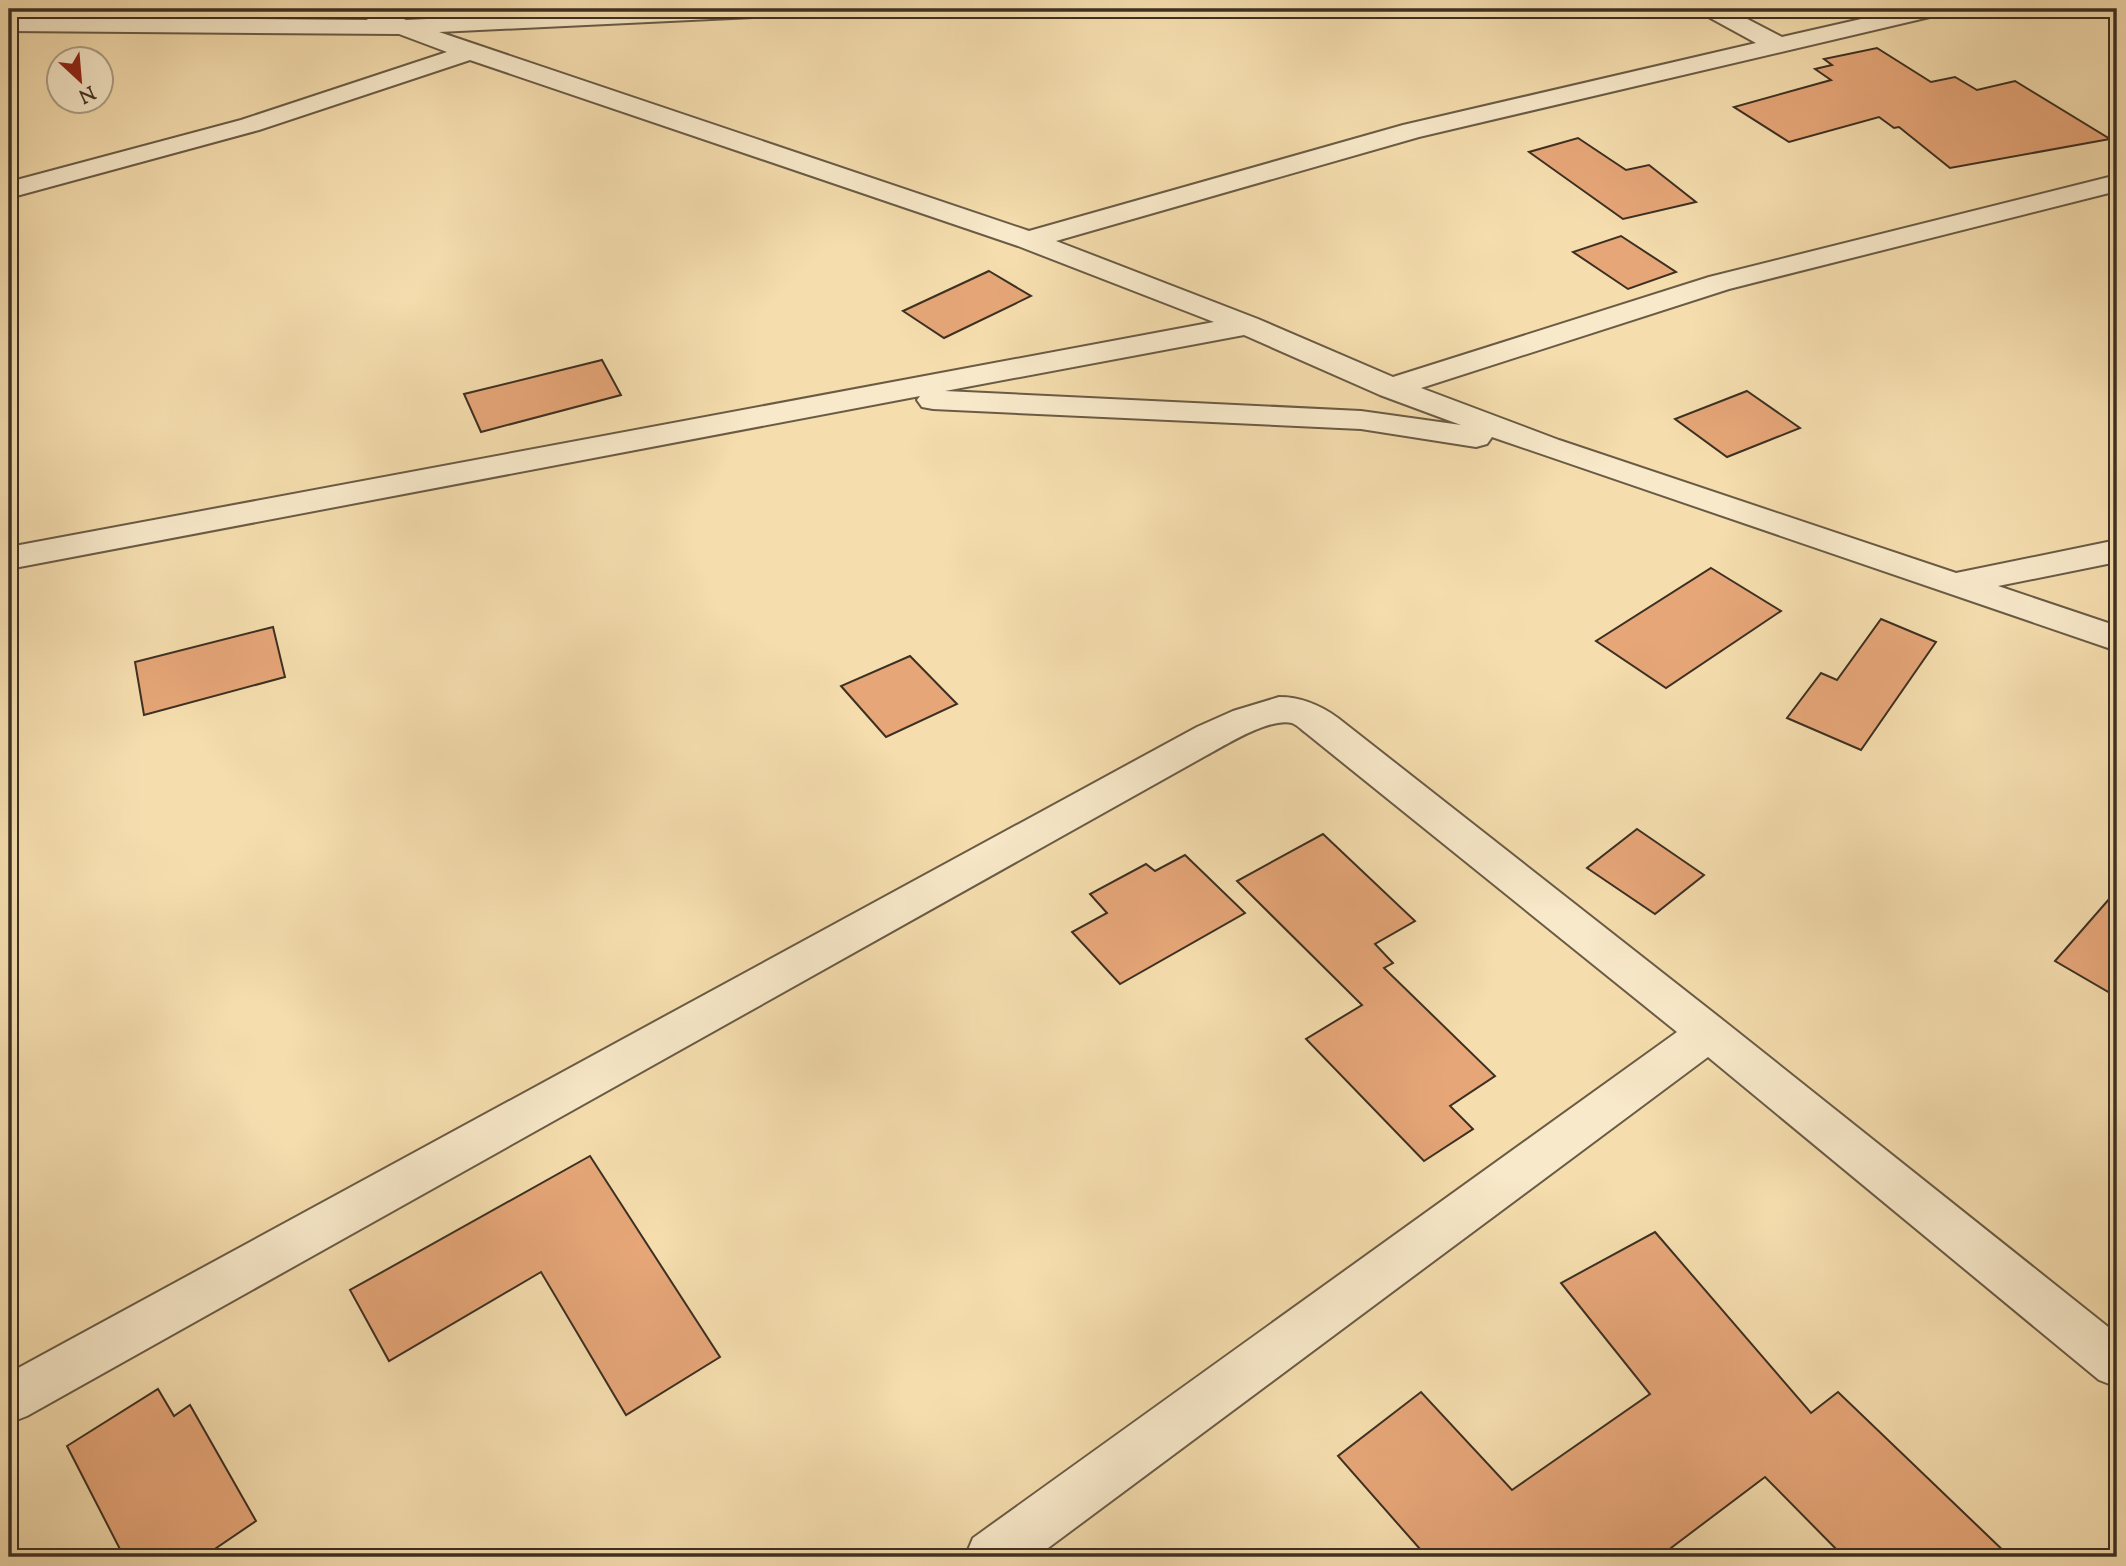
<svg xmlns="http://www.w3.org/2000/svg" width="2126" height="1566" viewBox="0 0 2126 1566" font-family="'Sorts Mill Goudy',serif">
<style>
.building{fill:#e6a678;stroke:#3c3022;stroke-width:2}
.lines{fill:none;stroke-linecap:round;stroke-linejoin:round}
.minor-casing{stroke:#6a5b45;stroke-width:4}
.minor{fill:#f8e9ca;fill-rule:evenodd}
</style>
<rect width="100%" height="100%" fill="#f5ddae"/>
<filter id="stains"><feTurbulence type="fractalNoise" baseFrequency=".00286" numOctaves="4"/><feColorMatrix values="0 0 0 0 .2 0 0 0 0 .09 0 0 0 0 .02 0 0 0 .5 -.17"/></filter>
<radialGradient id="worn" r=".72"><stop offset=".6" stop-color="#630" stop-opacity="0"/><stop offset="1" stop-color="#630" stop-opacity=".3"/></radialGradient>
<!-- building -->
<g class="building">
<path d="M1877,48L1931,82L1955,77L1977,90L2015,81L2110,139L1950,168L1899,127L1894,128L1879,117L1789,142L1734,107L1831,80L1815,69L1832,65L1824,59Z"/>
<path d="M1578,138L1626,170L1649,165L1696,202L1623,219L1529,152Z"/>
<path d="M1621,236L1676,272L1628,289L1573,252Z"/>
<path d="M989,271L1031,296L944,338L903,311Z"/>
<path d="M602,360L621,395L481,432L464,394Z"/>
<path d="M1747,391L1800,428L1727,457L1675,419Z"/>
<path d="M1711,568L1781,611L1666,688L1596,641Z"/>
<path d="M1881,619L1936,642L1861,750L1787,718L1821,673L1837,680Z"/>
<path d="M273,627L285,677L144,715L135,662Z"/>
<path d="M910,656L957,704L886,737L841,686Z"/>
<path d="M1637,829L1704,875L1655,914L1587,868Z"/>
<path d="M1323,834L1415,921L1375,944L1393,963L1384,968L1495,1076L1450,1106L1473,1129L1424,1161L1306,1039L1362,1005L1237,881Z"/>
<path d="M1185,855L1245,913L1120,984L1072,932L1107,913L1090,894L1146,864L1155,871Z"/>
<path d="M2117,890V997L2055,961Z"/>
<path d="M590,1156L720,1357L626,1415L541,1272L389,1361L350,1290Z"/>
<path d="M1655,1232L1811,1413L1838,1392L2010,1557H1844L1765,1477L1659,1557H1427L1338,1456L1421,1392L1512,1490L1650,1394L1561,1283Z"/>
<path d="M158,1389L174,1416L190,1405L256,1521L203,1557H124L67,1446Z"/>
</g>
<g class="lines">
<defs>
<g id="minor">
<path d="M353,9H383L406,20L632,9H787L783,14L775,16L439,32L1029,231L1403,125L1756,43L1703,14L1699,9H1728L1782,37L1905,9H1946L1942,14L1934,16L1419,137L1056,241L1258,319L1393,377L1709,277L2117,175V191L1729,289L1421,388L1559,440L1956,573L2117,540V562L1998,586L2117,626V651L1492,437L1487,444L1476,447L1361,429L933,409L922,407L917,400L920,396L9,569V547L1214,322L1018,246L470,60L259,130L9,198V182L241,120L447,52L399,34L9,31V17L368,20ZM1244,335L1380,395L1461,425L1361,411L945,391Z"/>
<path d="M1279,697C1302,697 1320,705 1338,718L1724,1021L2117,1334V1387L2099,1380L1708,1057L1036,1557H965L973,1538L1677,1032L1306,733C1302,730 1297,725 1292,723C1270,717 1226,745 1207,755L27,1416L9,1423V1373L1197,727L1233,711Z"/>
</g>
</defs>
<!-- minor casing -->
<use href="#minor" class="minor-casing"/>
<!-- minor -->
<use href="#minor" class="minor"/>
</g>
<!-- margin -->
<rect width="2126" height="1566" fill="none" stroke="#f5ddae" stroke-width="35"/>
<rect x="10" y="10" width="2105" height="1545" fill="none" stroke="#3c3022" stroke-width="3.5"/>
<rect x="18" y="18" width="2091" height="1531" fill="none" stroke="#3c3022" stroke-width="2"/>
<!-- north arrow -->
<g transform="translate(80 80) rotate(154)"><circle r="33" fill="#f8e9ca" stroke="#ad9f87" stroke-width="2"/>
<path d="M0-5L12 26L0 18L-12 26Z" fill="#8f2418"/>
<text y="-10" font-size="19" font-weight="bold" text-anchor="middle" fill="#3c3022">N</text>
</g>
<rect width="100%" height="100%" filter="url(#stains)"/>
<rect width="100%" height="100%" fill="url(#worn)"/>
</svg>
